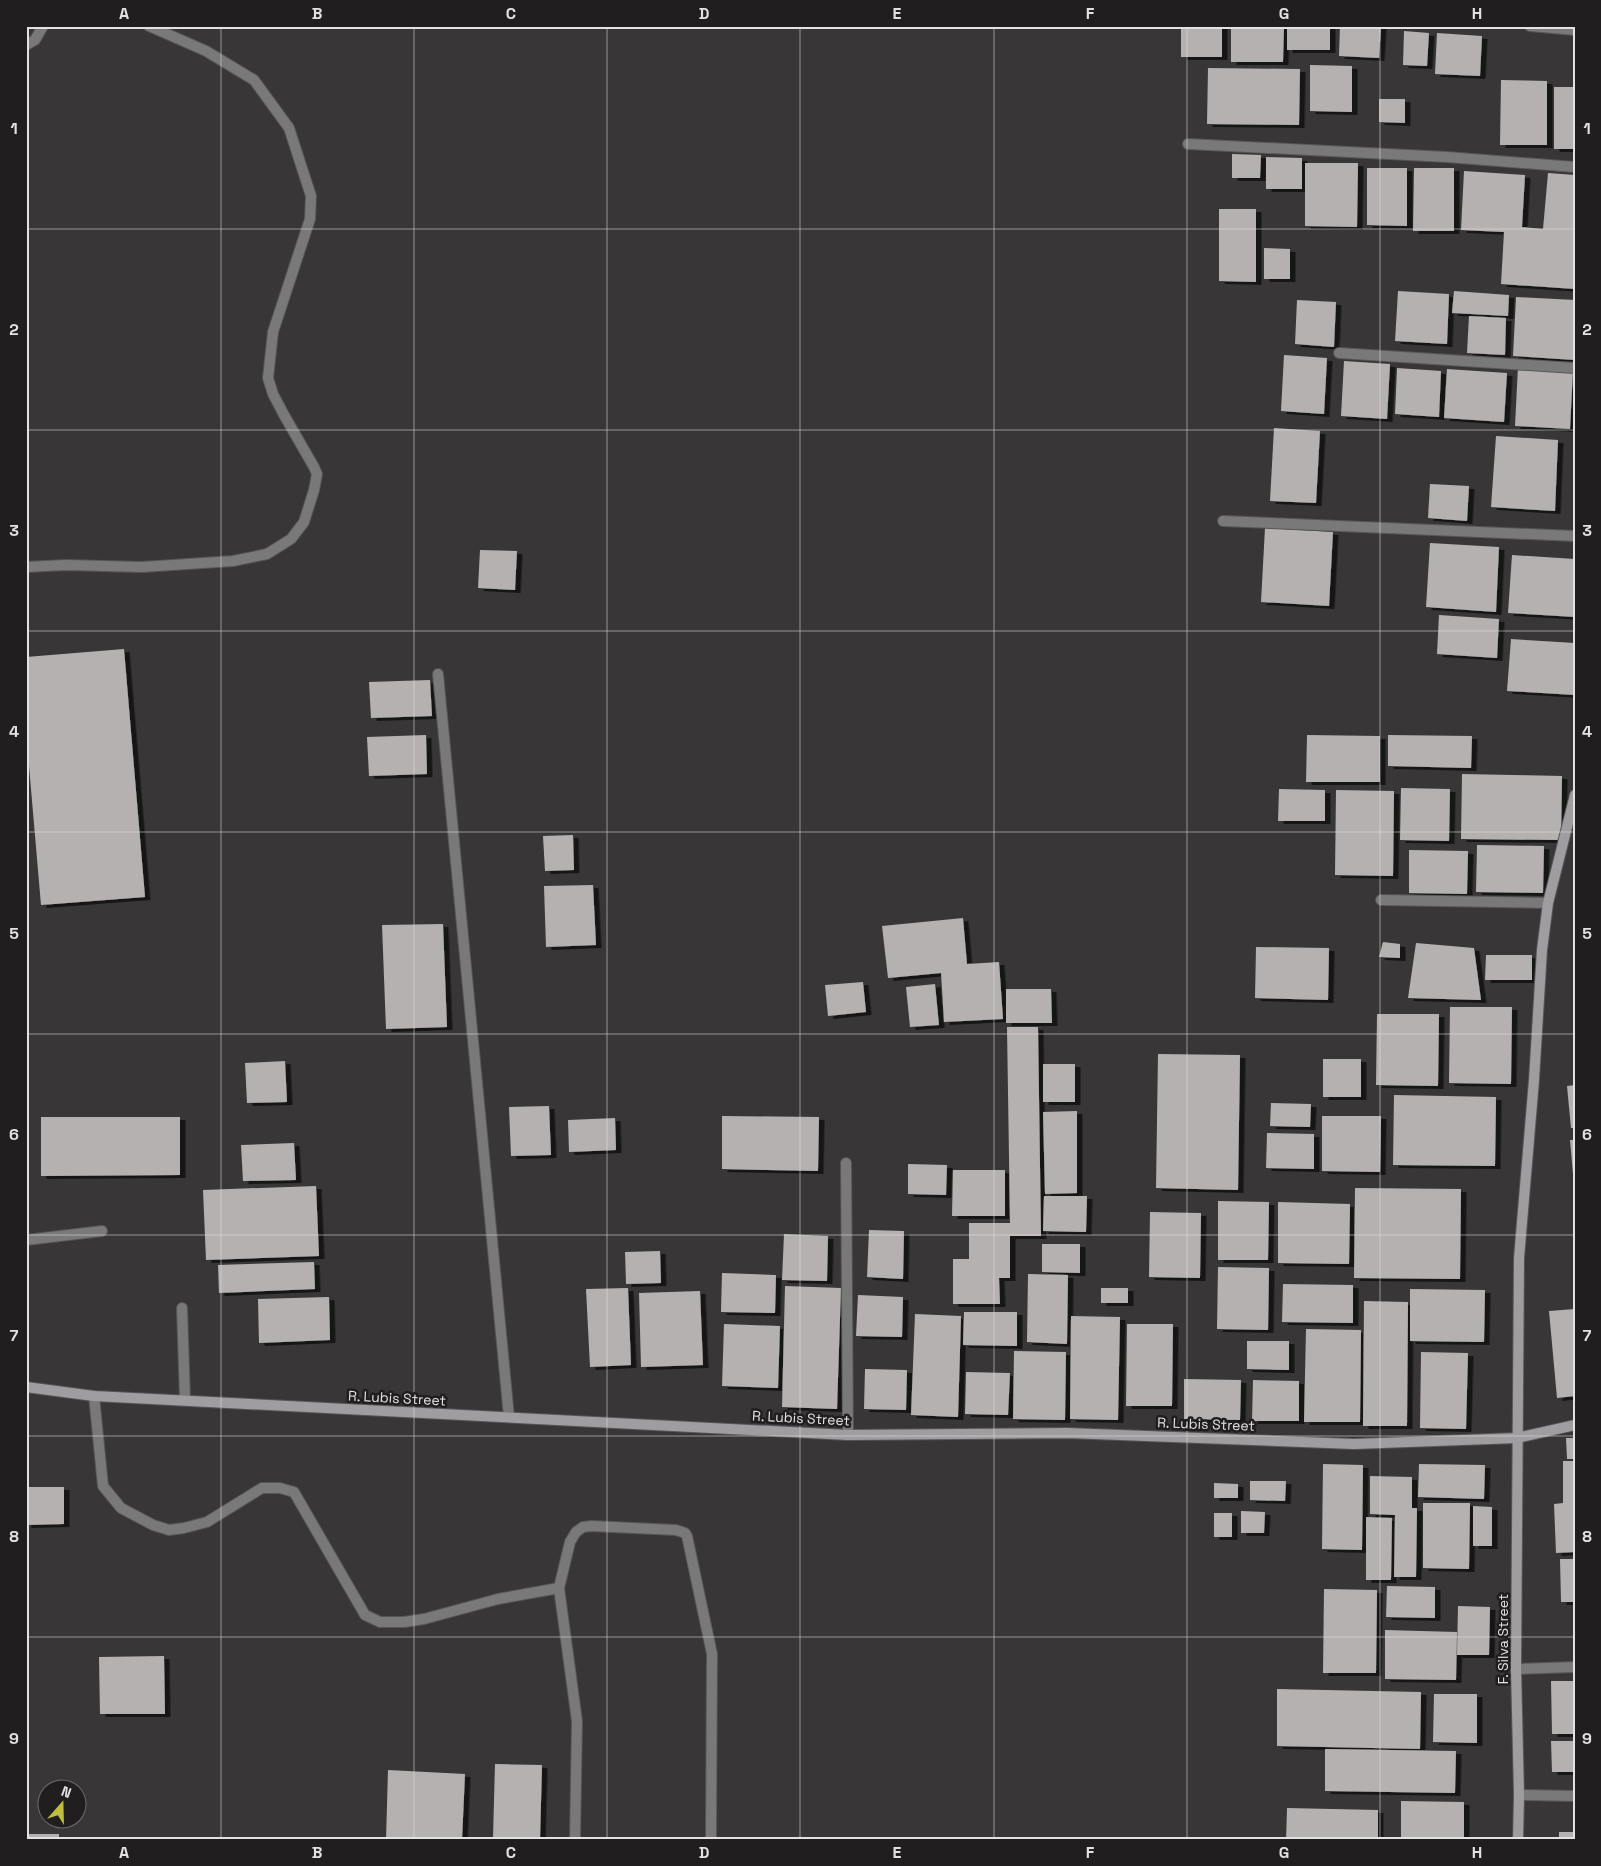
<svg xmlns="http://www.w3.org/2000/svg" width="1601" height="1866" viewBox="0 0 1601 1866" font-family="'Space Grotesk',sans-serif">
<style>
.building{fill:#b6b1b1;filter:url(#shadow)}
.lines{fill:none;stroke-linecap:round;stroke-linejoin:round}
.lane-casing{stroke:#585556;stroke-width:12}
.street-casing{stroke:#585556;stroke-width:12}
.secondary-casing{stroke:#585556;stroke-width:12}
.lane{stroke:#7a797a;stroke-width:10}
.street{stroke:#7a797a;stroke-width:10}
.secondary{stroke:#9f9d9f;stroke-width:10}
.grid{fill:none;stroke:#e3e1e1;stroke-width:1;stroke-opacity:0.55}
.labels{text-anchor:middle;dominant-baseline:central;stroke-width:5;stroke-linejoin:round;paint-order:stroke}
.street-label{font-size:14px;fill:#e3e1e1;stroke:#201e1e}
.neatline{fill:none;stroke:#e3e1e1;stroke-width:2}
.grid-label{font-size:16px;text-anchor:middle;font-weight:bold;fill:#e3e1e1}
</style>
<defs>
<filter id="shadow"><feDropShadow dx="5.5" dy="3" stdDeviation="0" flood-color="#0009"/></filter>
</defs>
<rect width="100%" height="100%" fill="#393637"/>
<!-- building -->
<g class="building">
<rect x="1181" y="26" width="41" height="31"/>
<path d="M1231,26H1284L1283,62H1231Z"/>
<rect x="1287" y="26" width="43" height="24"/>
<path d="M1340,26H1381L1379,58L1339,56Z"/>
<path d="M1404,31L1429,33L1427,66L1403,65Z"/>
<path d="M1437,33L1482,36L1480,76L1435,74Z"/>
<path d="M1310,65L1352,66V112L1310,111Z"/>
<path d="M1208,68L1300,69L1299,125L1207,124Z"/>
<path d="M1501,80L1547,81V145H1500Z"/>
<rect x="1554" y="87" width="21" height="62"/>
<path d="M1379,99H1405V123L1379,122Z"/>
<path d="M1232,154L1261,155L1260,178H1232Z"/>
<path d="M1266,157L1302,158V189H1266Z"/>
<path d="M1305,163H1358L1357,227L1305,226Z"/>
<path d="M1367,168H1407V226L1367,225Z"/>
<path d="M1414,168H1454V231H1413Z"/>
<path d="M1464,171L1525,175L1522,227L1543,229L1548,173L1575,175V289L1501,284L1504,232L1461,230Z"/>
<path d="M1219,209H1256V282L1219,281Z"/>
<path d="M1264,248L1290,249V279H1264Z"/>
<path d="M1398,291L1449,294L1447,344L1395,341Z"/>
<path d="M1454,291L1509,295L1508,316L1452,313Z"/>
<path d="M1516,297L1575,300V360L1513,356Z"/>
<path d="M1297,300L1336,302L1334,347L1295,344Z"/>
<path d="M1469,316L1506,318L1505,355L1467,353Z"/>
<path d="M1284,355L1327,358L1324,414L1281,411Z"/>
<path d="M1344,361L1390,364L1387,419L1341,416Z"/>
<path d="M1518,367L1573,370L1570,429L1515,426Z"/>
<path d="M1397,368L1441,371L1439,417L1395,414Z"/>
<path d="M1447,369L1507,373L1504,422L1444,418Z"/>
<path d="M1274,428L1320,431L1316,503L1270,501Z"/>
<path d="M1496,436L1558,440L1555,511L1491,507Z"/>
<path d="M1430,484L1469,486L1467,521L1428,518Z"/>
<path d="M1265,528L1333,532L1329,606L1261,602Z"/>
<path d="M1430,543L1499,547L1496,612L1426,607Z"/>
<path d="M480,550L517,551L515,590L478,588Z"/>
<path d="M1512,555L1575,559V617L1508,613Z"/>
<path d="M1439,615L1499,619L1497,658L1437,654Z"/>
<path d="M1511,639L1575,643V695L1507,691Z"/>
<path d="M124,649L145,897L41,905L26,731V657Z"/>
<path d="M430,680L432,716L371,718L369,682Z"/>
<path d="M426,735L427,774L369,776L367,737Z"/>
<path d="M1307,735L1380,736V782H1306Z"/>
<path d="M1388,735L1472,736L1471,768L1388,766Z"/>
<path d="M1462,774L1562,776L1561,840L1461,839Z"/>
<path d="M1401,788L1450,789L1449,841L1400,840Z"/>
<path d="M1279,789L1325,790V821H1278Z"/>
<path d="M1336,790L1394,791L1393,876L1335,875Z"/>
<path d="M573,835L574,870L545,871L543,836Z"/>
<path d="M1477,845L1544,846L1543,893L1476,892Z"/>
<path d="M1409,850L1468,851L1467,894L1409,893Z"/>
<path d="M593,885L596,945L546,947L544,886Z"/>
<path d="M963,918L967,964L999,962L1003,1019L944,1022L941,973L888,978L882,926Z"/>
<path d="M443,924L447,1027L386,1029L382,925Z"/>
<path d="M1383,942L1400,944V958L1379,957Z"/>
<path d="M1416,943L1474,948L1481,1000L1408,998Z"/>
<path d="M1256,947L1329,948L1328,1000L1255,998Z"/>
<path d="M1486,955H1532V980H1485Z"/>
<path d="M863,982L866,1012L828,1016L825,985Z"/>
<path d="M935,984L939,1025L910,1027L906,987Z"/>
<path d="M1006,989H1051L1052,1023H1006Z"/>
<path d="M1450,1007H1512L1511,1084L1449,1083Z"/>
<path d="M1377,1014H1439L1438,1086L1376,1085Z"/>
<path d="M1007,1027H1038L1041,1236H1010V1278H999L1000,1304H953V1259H969V1223H1010Z"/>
<path d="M1158,1054L1240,1055L1238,1190L1156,1188Z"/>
<rect x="1323" y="1059" width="38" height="38"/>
<path d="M285,1061L287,1102L247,1103L245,1063Z"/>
<rect x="1043" y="1064" width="32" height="38"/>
<path d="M1575,1085V1128H1571L1567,1086Z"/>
<path d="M1394,1095L1496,1097L1495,1166L1393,1165Z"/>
<path d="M1271,1103L1311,1104L1310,1127L1270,1126Z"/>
<path d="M549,1106L551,1155L511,1156L509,1107Z"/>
<path d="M1077,1111V1193L1045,1194L1043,1112Z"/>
<path d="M722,1116L819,1117L818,1171L722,1169Z"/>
<path d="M1322,1116H1381L1380,1172L1322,1171Z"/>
<path d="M41,1117H180V1175L41,1176Z"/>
<path d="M615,1118L616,1150L569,1152L568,1120Z"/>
<path d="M1267,1133L1314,1134V1169L1266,1168Z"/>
<path d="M1570,1140H1575V1174H1573Z"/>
<path d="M294,1143L296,1180L243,1181L241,1145Z"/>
<path d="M908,1164L947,1165L946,1195L908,1194Z"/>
<path d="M953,1170H1005V1216H952Z"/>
<path d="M316,1186L319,1256L206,1260L203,1190Z"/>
<path d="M1355,1188L1461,1189L1460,1279L1354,1278Z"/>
<path d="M1044,1196H1087L1086,1232L1043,1231Z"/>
<path d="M1218,1201L1269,1202L1268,1260H1218Z"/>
<path d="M1278,1202L1350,1204L1349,1264L1278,1263Z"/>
<path d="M1150,1212L1201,1213L1200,1278L1149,1277Z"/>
<path d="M869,1230L904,1231L903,1279L867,1277Z"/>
<path d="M784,1234L828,1236L827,1281L782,1280Z"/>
<path d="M1042,1244H1080V1273L1042,1272Z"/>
<path d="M660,1251L661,1283L626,1284L625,1252Z"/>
<path d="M314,1262L315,1289L219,1293L218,1265Z"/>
<path d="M1218,1267L1269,1268L1268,1330L1217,1329Z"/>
<path d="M722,1273L776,1275L775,1313L721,1312Z"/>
<path d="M1028,1274L1068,1275L1067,1344L1027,1342Z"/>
<path d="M1283,1284L1353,1285V1323L1282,1322Z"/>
<path d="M785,1286L841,1288L837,1409L782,1407Z"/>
<path d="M628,1288L631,1365L590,1367L586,1289Z"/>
<rect x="1101" y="1288" width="27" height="15"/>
<path d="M1410,1289L1485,1290L1484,1342L1410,1341Z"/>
<path d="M700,1291L703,1365L641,1367L639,1293Z"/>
<path d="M858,1295L903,1297L902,1337L856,1336Z"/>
<path d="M329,1297L330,1340L259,1343L258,1299Z"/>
<path d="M1364,1301L1408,1302L1407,1426H1363Z"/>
<path d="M1575,1309V1396L1557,1398L1549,1311Z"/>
<path d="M964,1312H1017V1346L963,1345Z"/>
<path d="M915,1314L961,1316L958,1417L911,1415Z"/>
<path d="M1071,1316L1120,1317L1118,1420L1070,1419Z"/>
<path d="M724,1324L780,1326L778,1388L722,1386Z"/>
<path d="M1127,1324H1173L1172,1406H1126Z"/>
<path d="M1306,1329L1361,1330L1360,1422H1304Z"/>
<path d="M1247,1341H1289V1370L1247,1369Z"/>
<path d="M1014,1351L1066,1352L1065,1420L1013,1419Z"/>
<path d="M1421,1352L1468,1353L1466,1429L1420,1428Z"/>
<path d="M865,1369L907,1370L906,1410L864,1409Z"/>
<path d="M966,1372L1010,1373L1008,1415L965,1414Z"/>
<path d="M1184,1379L1241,1380L1240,1420L1184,1419Z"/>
<path d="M1253,1380L1299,1381V1421H1252Z"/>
<path d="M1566,1438H1575V1459H1567Z"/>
<path d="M1563,1461H1575V1552L1556,1553L1554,1504L1563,1503Z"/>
<path d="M1323,1464L1363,1465L1362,1550L1322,1549Z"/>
<path d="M1419,1464L1485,1465L1484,1499L1418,1497Z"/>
<path d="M1370,1476L1412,1477V1508H1417L1416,1577H1394L1395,1515L1370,1514Z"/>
<path d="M1250,1481H1286L1285,1501L1250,1500Z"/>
<path d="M1214,1483L1238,1484V1498H1214Z"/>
<path d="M26,1487H64V1524L26,1525Z"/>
<path d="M1423,1503H1470L1469,1569L1423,1568Z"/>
<path d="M1473,1506L1492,1507V1546H1473Z"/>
<path d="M1241,1511L1265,1512L1264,1533H1241Z"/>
<rect x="1214" y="1513" width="18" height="24"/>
<path d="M1366,1517L1392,1518L1391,1580H1366Z"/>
<path d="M1560,1559H1575V1602H1561Z"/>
<path d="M1387,1586L1435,1587V1618L1386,1617Z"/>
<path d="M1324,1589L1377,1590L1376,1673H1323Z"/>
<path d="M1458,1606L1490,1607L1489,1655H1457Z"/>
<path d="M1385,1630L1457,1632L1456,1680L1385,1679Z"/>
<path d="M164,1656L165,1714H100L99,1657Z"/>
<path d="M1551,1681H1575V1734H1552Z"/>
<path d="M1277,1689L1421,1692L1420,1749L1277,1746Z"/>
<path d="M1434,1694H1477V1743L1433,1742Z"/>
<path d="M1551,1741H1575V1772H1552Z"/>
<path d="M1325,1749L1456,1751L1455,1793L1325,1791Z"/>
<path d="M495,1764L542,1765L540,1840L493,1838Z"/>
<path d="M388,1770L465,1774L462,1840H386Z"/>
<path d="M1401,1801L1464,1802V1840H1401Z"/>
<path d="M1287,1808L1378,1810V1840H1286Z"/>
<rect x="1559" y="1832" width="16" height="8"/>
<rect x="26" y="1834" width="33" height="6"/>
</g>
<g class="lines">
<defs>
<g id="lane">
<path d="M26,45L35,40L43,26"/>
<path d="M26,567L66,565L142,567L233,561L267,554L291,539L304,522L314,490L317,474L314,467L284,415L273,394L268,378L273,332L310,219L311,196L289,128L254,80L206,51L149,26"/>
<path d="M26,1240L102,1231"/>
<path d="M182,1308L185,1400"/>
<path d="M94,1396L103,1486L121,1508L153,1525L169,1530L184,1528L207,1522L262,1488H280L294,1492L365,1615L380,1622H404L424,1619L498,1599L559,1588"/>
<path d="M575,1840L577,1721L559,1588L570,1542L576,1532L583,1527L591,1526L676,1530L685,1533L687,1536L712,1654L711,1840"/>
</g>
<g id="street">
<path d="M1530,26L1575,30"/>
<path d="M1188,144L1447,157L1575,167"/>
<path d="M1339,353L1575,368"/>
<path d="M1223,521L1575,536"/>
<path d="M438,674L509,1417"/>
<path d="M1381,900L1548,903"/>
<path d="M846,1163L848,1435"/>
<path d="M1516,1669L1575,1667"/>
<path d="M1519,1795L1575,1796"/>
</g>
<g id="secondary">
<path d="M26,1387L94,1396L848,1435L1067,1433L1354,1444L1517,1438L1575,1425"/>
<path d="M1518,1840L1519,1795L1516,1669L1519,1258L1534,1080L1542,950L1548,903L1575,795"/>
</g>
</defs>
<!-- lane casing -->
<use href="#lane" class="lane-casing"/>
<!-- street casing -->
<use href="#street" class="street-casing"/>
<!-- secondary casing -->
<use href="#secondary" class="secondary-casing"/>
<!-- lane -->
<use href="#lane" class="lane"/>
<!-- street -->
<use href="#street" class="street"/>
<!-- secondary -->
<use href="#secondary" class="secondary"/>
</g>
<!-- grid -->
<path class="grid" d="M221,26V1840M414,26V1840M607,26V1840M800,26V1840M994,26V1840M1187,26V1840M1380,26V1840M26,229H1575M26,430H1575M26,631H1575M26,832H1575M26,1034H1575M26,1235H1575M26,1436H1575M26,1637H1575"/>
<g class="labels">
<!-- street labels -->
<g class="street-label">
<text transform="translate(397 1398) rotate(3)">R. Lubis Street</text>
<text transform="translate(801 1418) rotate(3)">R. Lubis Street</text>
<text transform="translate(1206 1424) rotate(2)">R. Lubis Street</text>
<text transform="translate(1503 1639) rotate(-90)">F. Silva Street</text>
</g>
</g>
<!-- border -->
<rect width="1601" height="1866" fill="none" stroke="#201e1e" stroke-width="55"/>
<!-- north arrow -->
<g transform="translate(62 1804) rotate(20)"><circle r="24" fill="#201e1e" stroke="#6e6c6c"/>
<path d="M0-4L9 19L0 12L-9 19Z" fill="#c0be40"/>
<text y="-8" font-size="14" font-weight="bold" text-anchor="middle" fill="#e3e1e1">N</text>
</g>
<rect x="28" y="28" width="1546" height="1810" class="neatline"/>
<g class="grid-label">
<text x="124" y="19">A</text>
<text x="317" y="19">B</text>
<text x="511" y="19">C</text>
<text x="704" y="19">D</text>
<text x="897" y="19">E</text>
<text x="1090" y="19">F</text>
<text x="1284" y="19">G</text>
<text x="1477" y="19">H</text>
<text x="14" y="134">1</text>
<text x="1587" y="134">1</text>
<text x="14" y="335">2</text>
<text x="1587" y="335">2</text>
<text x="14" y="536">3</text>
<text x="1587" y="536">3</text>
<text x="14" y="737">4</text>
<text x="1587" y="737">4</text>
<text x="14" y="939">5</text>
<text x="1587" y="939">5</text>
<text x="14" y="1140">6</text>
<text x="1587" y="1140">6</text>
<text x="14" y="1341">7</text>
<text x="1587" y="1341">7</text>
<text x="14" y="1542">8</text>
<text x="1587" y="1542">8</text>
<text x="14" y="1744">9</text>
<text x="1587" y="1744">9</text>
<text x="124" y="1858">A</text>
<text x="317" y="1858">B</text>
<text x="511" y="1858">C</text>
<text x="704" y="1858">D</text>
<text x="897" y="1858">E</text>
<text x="1090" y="1858">F</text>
<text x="1284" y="1858">G</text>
<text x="1477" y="1858">H</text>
</g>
</svg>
